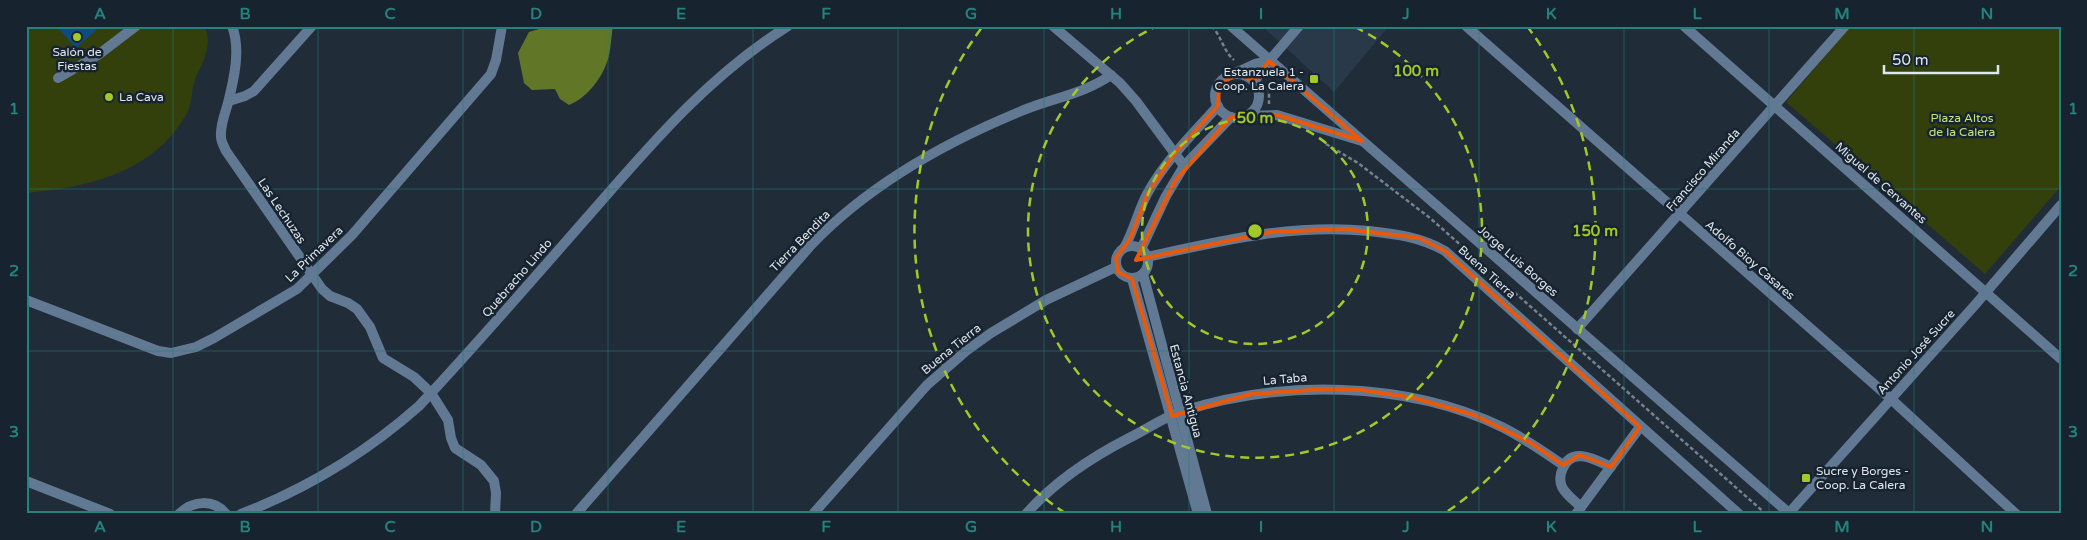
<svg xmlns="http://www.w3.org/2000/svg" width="2087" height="540" viewBox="0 0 2087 540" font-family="'Varela Round',sans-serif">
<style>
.built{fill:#2a394a}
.green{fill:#33400c}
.water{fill:#617727}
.building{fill:#0e4b82}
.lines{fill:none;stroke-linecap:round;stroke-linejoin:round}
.path{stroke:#78818c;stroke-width:2.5;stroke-dasharray:4 2.5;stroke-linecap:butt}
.minor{stroke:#617993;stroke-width:10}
.tertiary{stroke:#617993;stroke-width:10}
.marked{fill:none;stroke:#e8590c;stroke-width:4;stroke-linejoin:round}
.grid{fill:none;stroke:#24817b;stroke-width:1;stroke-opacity:0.55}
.ring{fill:none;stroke:#a2c928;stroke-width:2.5;stroke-dasharray:9 6}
.poi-dot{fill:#a2c928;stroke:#17232f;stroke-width:2}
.labels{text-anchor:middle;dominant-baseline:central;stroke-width:5;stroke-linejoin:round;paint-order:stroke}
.poi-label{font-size:12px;fill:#dee6ee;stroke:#17232f;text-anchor:start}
.park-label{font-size:12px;fill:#c5e57a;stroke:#17232f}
.street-label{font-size:12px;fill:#dee6ee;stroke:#17232f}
.centre{fill:#a2c928;stroke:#17232f;stroke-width:2.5}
.ring-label{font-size:15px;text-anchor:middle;font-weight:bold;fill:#a2c928;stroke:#17232f;stroke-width:5;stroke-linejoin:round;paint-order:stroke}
.neatline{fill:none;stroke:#24817b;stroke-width:2}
.grid-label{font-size:16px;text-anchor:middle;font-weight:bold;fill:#24817b}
</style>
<rect width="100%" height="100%" fill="#212c39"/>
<!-- built -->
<path class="built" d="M1262,26H1389L1334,92Z"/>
<!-- green -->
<g class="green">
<path d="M26,26H204C214,45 202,63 195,80C191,91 192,104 187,113C154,173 88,187 26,193Z"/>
<path d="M1851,26H2061V186L1985,274L1786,102Z"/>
</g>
<!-- water -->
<path class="water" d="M549,26H613C611,37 611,52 607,62C601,79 587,98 569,105L560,99L555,89L532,90L524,83L518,53L529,32Z"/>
<!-- building -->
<path class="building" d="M56,26H101L76,48Z"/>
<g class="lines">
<!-- path -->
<g class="path">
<path d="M1212,26C1221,36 1224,52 1234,60"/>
<path d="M1267,88L1269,90V104"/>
<path d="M1326,144L1358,163L1430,218L1766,514"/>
</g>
<!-- minor -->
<g class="minor">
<path d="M232,26C241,49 234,79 228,103C225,114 220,125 221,137C221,142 224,146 226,151L322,289L330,296L348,303L357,309L370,327L383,358L414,377L431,393L448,420L451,438L455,448L481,465L494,481L496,493L495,514"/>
<path d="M1053,26L1120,83L1136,101L1184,166"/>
<path d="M1466,26L1891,399L2016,514"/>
<path d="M1684,26L2061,359"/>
<path d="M1233,74L1255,64L1269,61"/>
<circle cx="1237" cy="96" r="22"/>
<path d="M58,78L98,55L136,26"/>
<path d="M1255,84L1258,74L1269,61"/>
<path d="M229,101L245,96L254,91L312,26"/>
<path d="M1246,116L1277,115L1362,141"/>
<circle cx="1132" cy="262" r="16"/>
<path d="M1124,248C1134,231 1138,211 1147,194C1165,161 1193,133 1218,106"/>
<path d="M1141,249L1166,196L1184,166L1231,117"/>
<path d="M1147,257C1224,240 1290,224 1369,231C1396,234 1421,237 1445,251L1739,514"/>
<path d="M1143,274L1207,514"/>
<path d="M1132,279L1198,514"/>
<path d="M26,300L158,351L171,353L196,347L214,338L297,289L352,235L491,74L496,60L502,26"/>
<path d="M1577,329L1845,26"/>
<path d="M26,481L110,514"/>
<path d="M1581,507C1575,501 1566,495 1562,487C1559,480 1560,474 1563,468C1572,446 1596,460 1611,467"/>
<path d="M1789,513L1975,305L2061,205"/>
<path d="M179,514C192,501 213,498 226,514"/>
<path d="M241,514C306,489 367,452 419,406C480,341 539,272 598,205C657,137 712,74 788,26"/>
<path d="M576,514L812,244C869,185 944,143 1019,112C1049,99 1084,94 1111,75"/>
<path d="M813,514L927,385L966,351L991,333L1046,300L1116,267"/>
<path d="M1026,514C1055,481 1090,458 1129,438C1146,430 1162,418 1180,412C1280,379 1406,381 1502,427C1524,438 1544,452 1563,465"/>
<path d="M1576,514L1640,427"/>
</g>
<!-- tertiary -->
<g class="tertiary">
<path d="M1231,26L1790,514"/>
<path d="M1269,61L1299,26"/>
</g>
</g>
<!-- marked area -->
<path class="marked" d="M1269,61L1362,141L1277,115L1231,117L1175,181L1136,260L1271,232L1345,229L1419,238L1445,251L1640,427L1611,467L1580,455L1563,465L1531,443L1474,415L1414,398L1362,390L1328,389L1251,394L1172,416L1132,279L1118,272L1116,258L1130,239L1148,193L1175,153L1218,106L1219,84L1238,74L1254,81Z"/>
<!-- grid -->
<path class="grid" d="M173,26V514M318,26V514M463,26V514M608,26V514M753,26V514M898,26V514M1044,26V514M1189,26V514M1334,26V514M1479,26V514M1624,26V514M1769,26V514M1914,26V514M26,189H2061M26,351H2061"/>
<!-- distance rings -->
<g class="ring">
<circle cx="1255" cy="231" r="113"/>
<path d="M1355 27A227 227 0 1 1 1155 27"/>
<path d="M1065 513A340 340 0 0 1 983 26M1527 26A340 340 0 0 1 1445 513"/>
</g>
<!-- markers -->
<g class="poi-dot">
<circle cx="77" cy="37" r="5"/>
<rect x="1309" y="74" width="10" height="10" rx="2.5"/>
<circle cx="109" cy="97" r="5"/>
<rect x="1801" y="473" width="10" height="10" rx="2.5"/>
</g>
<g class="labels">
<!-- poi labels -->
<g class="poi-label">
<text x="77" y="52" text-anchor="middle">Salón de<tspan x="77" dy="14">Fiestas</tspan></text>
<text x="1304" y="72" text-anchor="end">Estanzuela 1 -<tspan x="1304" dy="14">Coop. La Calera</tspan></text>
<text x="119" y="97">La Cava</text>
<text x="1816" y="471">Sucre y Borges -<tspan x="1816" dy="14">Coop. La Calera</tspan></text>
</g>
<!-- park labels -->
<g class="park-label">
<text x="1962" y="118">Plaza Altos<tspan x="1962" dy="14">de la Calera</tspan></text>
</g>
<!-- street labels -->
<g class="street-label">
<text transform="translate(1703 170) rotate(-49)">Francisco Miranda</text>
<text transform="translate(1881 183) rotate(41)">Miguel de Cervantes</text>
<text transform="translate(282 211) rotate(56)">Las Lechuzas</text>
<text transform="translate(800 241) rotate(-46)">Tierra Bendita</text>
<text transform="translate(314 254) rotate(-44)">La Primavera</text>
<text transform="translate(1750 260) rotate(41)">Adolfo Bioy Casares</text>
<text transform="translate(1518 261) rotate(41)">Jorge Luis Borges</text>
<text transform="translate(1487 272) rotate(42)">Buena Tierra</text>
<text transform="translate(517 278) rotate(-49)">Quebracho Lindo</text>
<text transform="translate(951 349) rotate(-39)">Buena Tierra</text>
<text transform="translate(1916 352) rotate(-48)">Antonio José Sucre</text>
<text transform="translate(1285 379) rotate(-5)">La Taba</text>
<text transform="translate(1186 391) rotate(75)">Estancia Antigua</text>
</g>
</g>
<circle cx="1255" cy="231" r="8" class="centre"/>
<g class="ring-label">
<text x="1416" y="76">100 m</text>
<text x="1255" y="123">50 m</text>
<text x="1595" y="236">150 m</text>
</g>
<!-- border -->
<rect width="2087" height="540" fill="none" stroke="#17232f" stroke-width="55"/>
<!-- scale -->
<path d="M1884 65v8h114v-8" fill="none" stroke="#dee6ee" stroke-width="2.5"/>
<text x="1892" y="65" font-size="15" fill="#dee6ee" stroke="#17232f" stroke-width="4" paint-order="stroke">50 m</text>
<rect x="28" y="28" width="2032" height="484" class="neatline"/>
<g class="grid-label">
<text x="100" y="19">A</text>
<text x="245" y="19">B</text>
<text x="390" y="19">C</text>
<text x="536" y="19">D</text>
<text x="681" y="19">E</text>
<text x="826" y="19">F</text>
<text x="971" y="19">G</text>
<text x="1116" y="19">H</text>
<text x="1261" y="19">I</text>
<text x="1406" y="19">J</text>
<text x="1551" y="19">K</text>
<text x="1697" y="19">L</text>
<text x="1842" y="19">M</text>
<text x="1987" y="19">N</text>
<text x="14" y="114">1</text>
<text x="2073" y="114">1</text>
<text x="14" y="276">2</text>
<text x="2073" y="276">2</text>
<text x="14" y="437">3</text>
<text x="2073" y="437">3</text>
<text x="100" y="532">A</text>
<text x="245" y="532">B</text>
<text x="390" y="532">C</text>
<text x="536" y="532">D</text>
<text x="681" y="532">E</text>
<text x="826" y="532">F</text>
<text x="971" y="532">G</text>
<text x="1116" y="532">H</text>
<text x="1261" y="532">I</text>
<text x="1406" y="532">J</text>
<text x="1551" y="532">K</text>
<text x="1697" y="532">L</text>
<text x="1842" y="532">M</text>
<text x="1987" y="532">N</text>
</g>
</svg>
